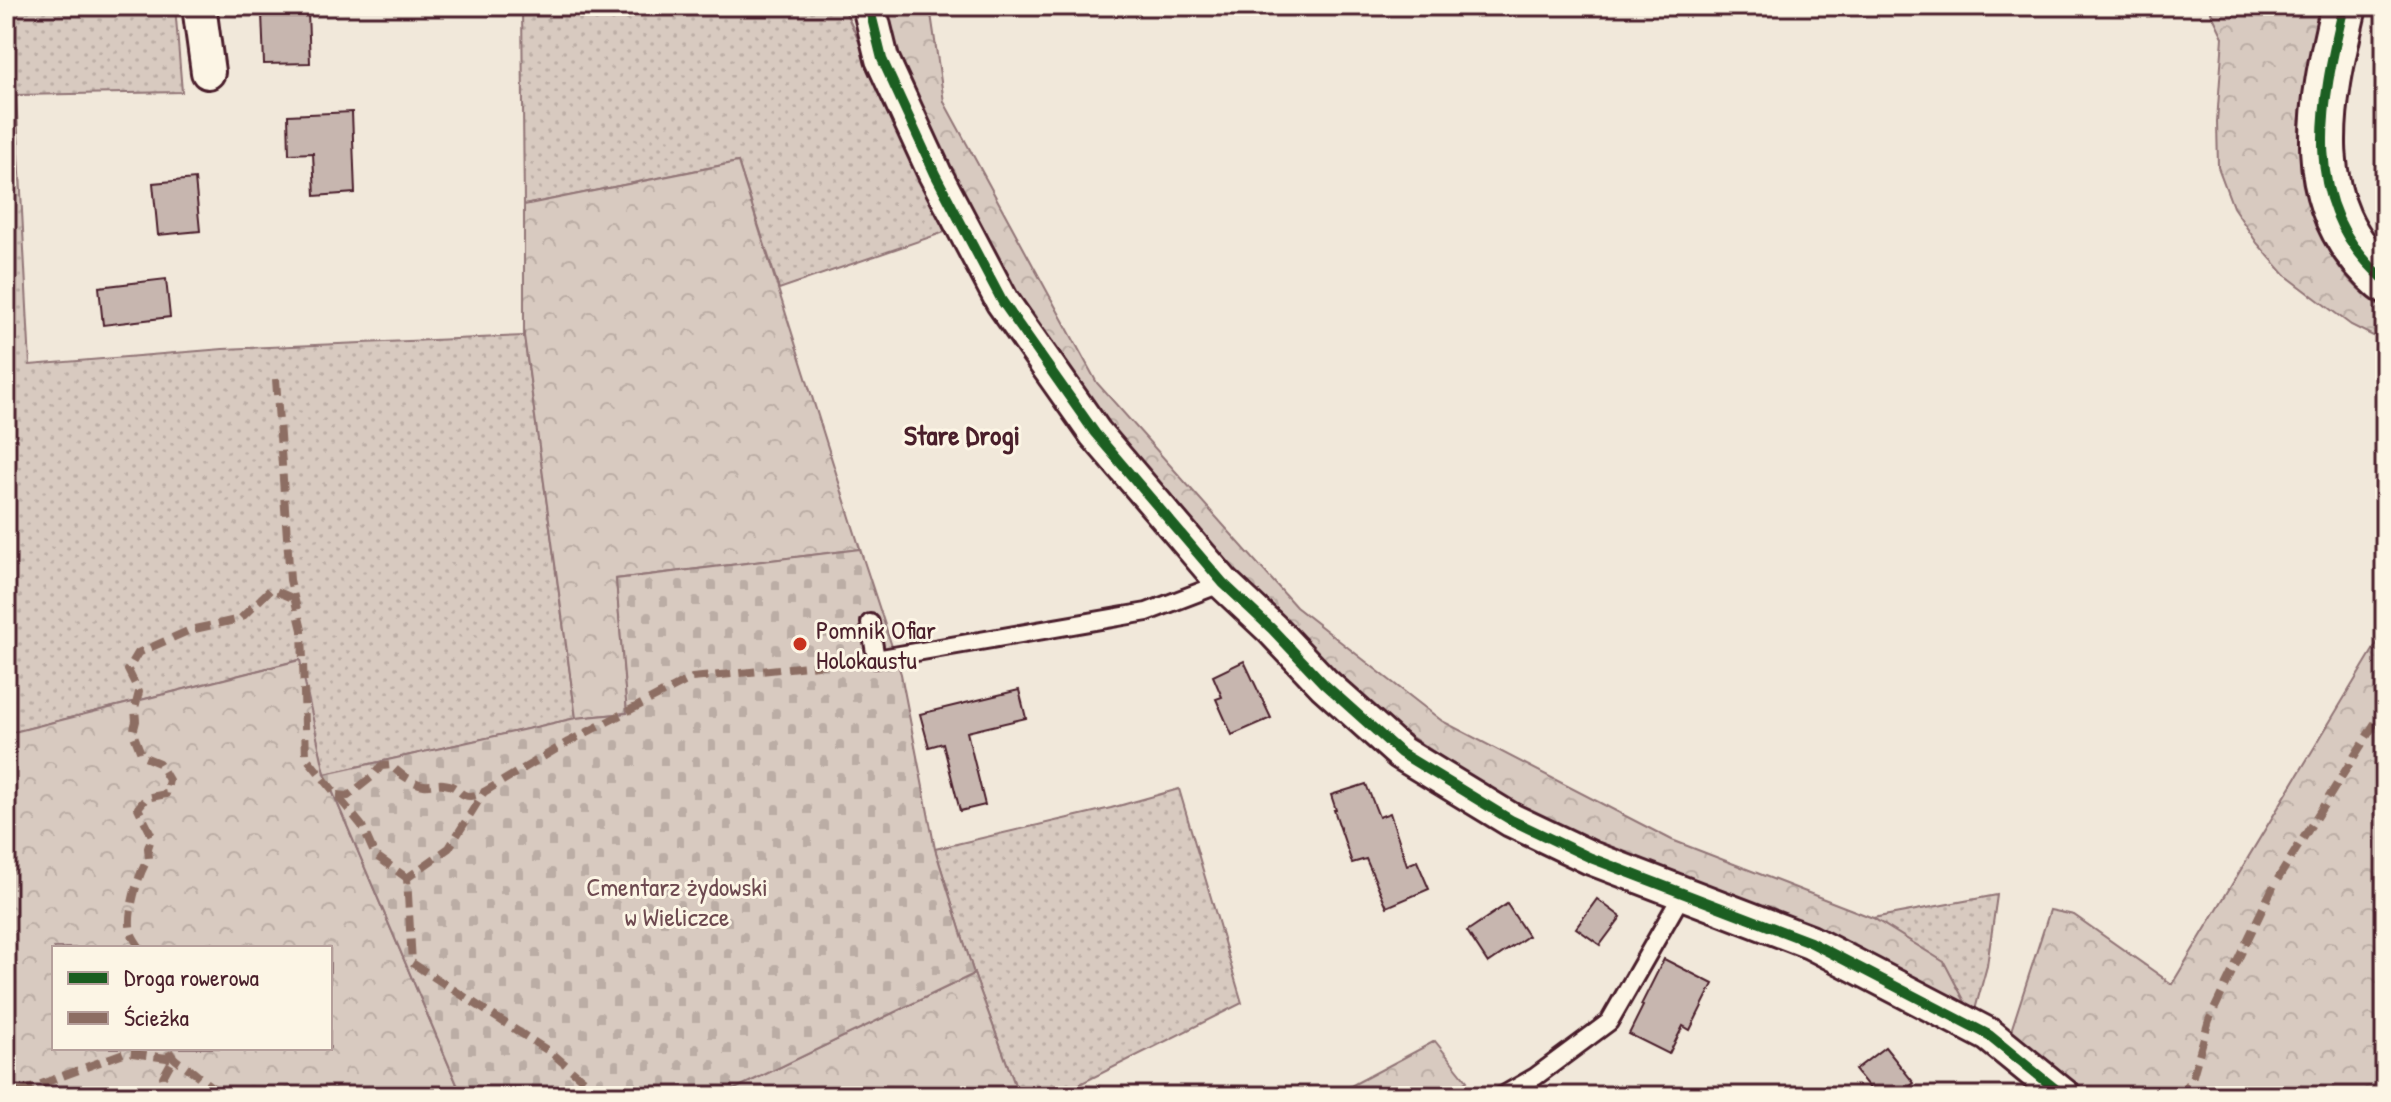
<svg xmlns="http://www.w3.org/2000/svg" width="2391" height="1102" viewBox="0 0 2391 1102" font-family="'Patrick Hand',sans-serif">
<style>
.grass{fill:url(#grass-dots);stroke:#917476;stroke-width:2}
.forest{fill:url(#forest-crowns);stroke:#917476;stroke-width:2;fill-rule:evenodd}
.cemetery{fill:url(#cemetery-stones);stroke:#917476;stroke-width:2}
.building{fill:#c7b6af;stroke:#4a1f2b;stroke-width:2}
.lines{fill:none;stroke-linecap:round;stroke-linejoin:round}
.lane-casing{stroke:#4a1f2b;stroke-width:22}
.street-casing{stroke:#4a1f2b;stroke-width:38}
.secondary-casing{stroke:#4a1f2b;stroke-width:50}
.lane{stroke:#fcf5e5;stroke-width:16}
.street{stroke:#fcf5e5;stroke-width:32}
.secondary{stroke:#fcf5e5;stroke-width:44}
.quiet{stroke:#8d6e63;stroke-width:8;stroke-dasharray:16 8;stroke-linecap:butt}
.cycleway-casing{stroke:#fcf5e5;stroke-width:15}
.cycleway{stroke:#1b5e20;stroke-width:10}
.poi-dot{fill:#c8321e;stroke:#fcf5e5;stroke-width:3}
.labels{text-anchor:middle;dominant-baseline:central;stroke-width:6;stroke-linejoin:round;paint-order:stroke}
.poi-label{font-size:26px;fill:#4a1f2b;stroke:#fcf5e5;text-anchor:start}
.park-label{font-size:26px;fill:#6e4a50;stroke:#fcf5e5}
.neighbourhood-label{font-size:28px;font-weight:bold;fill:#4a1f2b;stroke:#fcf5e5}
</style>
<defs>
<pattern id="grass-dots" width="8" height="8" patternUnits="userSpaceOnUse" patternTransform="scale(2)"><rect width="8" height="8" fill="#d8cac0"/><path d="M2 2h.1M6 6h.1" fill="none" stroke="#bbada5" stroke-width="1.8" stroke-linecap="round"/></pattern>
<pattern id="forest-crowns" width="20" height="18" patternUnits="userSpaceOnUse" patternTransform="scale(2)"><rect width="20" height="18" fill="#d8cac0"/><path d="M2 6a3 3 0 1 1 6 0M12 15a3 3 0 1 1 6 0" fill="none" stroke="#bbada5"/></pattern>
<pattern id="cemetery-stones" width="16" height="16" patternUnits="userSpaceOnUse" patternTransform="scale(2)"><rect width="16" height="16" fill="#d8cac0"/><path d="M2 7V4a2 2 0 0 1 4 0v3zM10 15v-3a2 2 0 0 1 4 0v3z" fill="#bbada5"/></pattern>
</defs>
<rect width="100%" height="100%" fill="#f1e8da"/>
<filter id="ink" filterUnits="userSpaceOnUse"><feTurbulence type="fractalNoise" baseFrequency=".0125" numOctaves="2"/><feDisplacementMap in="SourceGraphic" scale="16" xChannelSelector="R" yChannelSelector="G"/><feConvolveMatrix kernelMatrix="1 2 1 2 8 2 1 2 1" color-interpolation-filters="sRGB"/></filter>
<g filter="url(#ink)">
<!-- grass -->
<g class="grass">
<path d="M6,6H175L182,92L16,95L30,365L223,349L524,336L576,718L325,774L299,660L6,734Z"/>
<path d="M522,6H843L945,232L779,289L738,162L524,205Z"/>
<path d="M1179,789L1242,1003L1056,1096H1019L974,974L935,849L1111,808Z"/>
<path d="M1997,895L1987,966L1973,1017L1873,918Z"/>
</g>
<!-- forest -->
<g class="forest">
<path d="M885,6H936L931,14L944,102L1097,383L1296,607L1442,721L1672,840L1873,918L1944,962L1973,1017L1529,816L1376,713L1302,644L1107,432L1024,309L944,168L894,47Z"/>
<path d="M2208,6H2324C2314,46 2302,86 2299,127C2298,138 2300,148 2301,158C2307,220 2331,275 2385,310V342L2351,325L2285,275L2257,243L2233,207L2218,167L2217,122L2223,37Z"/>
<path d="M738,162L860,549L616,579L627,713L576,718L524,336V205Z"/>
<path d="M2385,630V1096H2081L2009,1037L2050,910L2074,915L2172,984Z"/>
<path d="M300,660L325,774L462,1096H6V734ZM54,948H330V1048H54Z"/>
<path d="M974,974L1019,1096H720Z"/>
<path d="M1435,1041L1467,1081L1444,1096H1332Z"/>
</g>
<!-- cemetery -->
<path class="cemetery" d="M860,549L901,674L935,849L974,974L720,1096H462L325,774L576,718L627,713L616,579Z"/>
<!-- building -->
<g class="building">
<path d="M308,12L310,63L264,64L262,13Z"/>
<path d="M352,112L355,193L315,196L313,153L289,154L288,115Z"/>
<path d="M195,179L200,231L158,235L153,183Z"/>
<path d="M166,279L170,317L103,325L99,287Z"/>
<path d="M1244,661L1271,718L1232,735L1216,699L1222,697L1213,676Z"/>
<path d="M1019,690L1026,718L967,732L985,805L960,811L943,743L929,747L920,714Z"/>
<path d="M1366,784L1379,817L1390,813L1407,865L1417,861L1429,889L1387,907L1366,859L1352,863L1334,810H1336L1331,795Z"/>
<path d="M1597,899L1621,917L1600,945L1576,928Z"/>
<path d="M1507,904L1528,936L1488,963L1467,931Z"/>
<path d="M1664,959L1713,984L1690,1030L1683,1026L1669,1054L1629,1034L1643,1006L1641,1005Z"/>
<path d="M1885,1047L1914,1083L1898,1096H1876L1855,1070Z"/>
</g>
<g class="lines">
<defs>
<g id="lane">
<path d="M870,623L876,659L1147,612L1223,583"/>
<path d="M1502,1096L1535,1077L1609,1022L1683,893"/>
</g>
<g id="street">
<path d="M199,6L208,72"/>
<path d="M869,6L882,59L935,174L1002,301L1095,433L1223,583L1272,629L1324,684L1401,753L1511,820L1591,858L1810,942L1989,1035L2064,1096"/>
</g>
<path id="secondary" d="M2344,6C2321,105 2298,205 2385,280"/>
</defs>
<!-- lane casing -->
<use href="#lane" class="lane-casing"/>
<!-- street casing -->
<use href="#street" class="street-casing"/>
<!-- secondary casing -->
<use href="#secondary" class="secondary-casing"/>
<!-- lane -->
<use href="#lane" class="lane"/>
<!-- street -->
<use href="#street" class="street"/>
<!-- secondary -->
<use href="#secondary" class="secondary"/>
<!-- quiet -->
<g class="quiet">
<path d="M276,379L290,580L302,630L306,757L362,826L375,855L407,878"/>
<path d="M337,795L348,796L373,776L381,766L391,765C399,774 412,783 424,785C430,786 437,783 444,784C464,786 457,804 484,792"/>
<path d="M140,948C137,943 132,937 131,931C126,915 139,870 149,858L148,848L152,836L138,808L146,798L166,794L169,780L159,763L142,756L133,733L136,721L135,708L139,692L128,670L138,653L190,630L240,619L271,589L295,599"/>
<path d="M169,1051C174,1061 180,1062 188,1068C206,1081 209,1090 233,1096"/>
<path d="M6,1093L23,1091"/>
<path d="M24,1096L23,1091L126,1052L173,1059L163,1077L168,1096"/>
<path d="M602,1096L553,1054L412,963L407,878L449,848L484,792L568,742L692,678L876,659"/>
<path d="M2178,1096L2192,1079L2209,1020L2274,885L2385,707"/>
</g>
<defs>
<g id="cycleway">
<path d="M869,6L882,59L935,174L1002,301L1095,433L1223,583L1272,629L1324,684L1401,753L1511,820L1591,858L1810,942L1989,1035L2064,1096"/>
<path d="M2344,6C2321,105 2298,205 2385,280"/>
</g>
</defs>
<!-- cycleway casing -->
<use href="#cycleway" class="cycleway-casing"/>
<!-- cycleway -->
<use href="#cycleway" class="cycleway"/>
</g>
</g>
<!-- markers -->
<circle class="poi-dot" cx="800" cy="644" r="8"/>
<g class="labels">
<!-- poi labels -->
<g class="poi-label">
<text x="816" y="629">Pomnik Ofiar<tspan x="816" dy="30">Holokaustu</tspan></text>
</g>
<!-- park labels -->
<g class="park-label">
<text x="677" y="886">Cmentarz żydowski<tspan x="677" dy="30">w Wieliczce</tspan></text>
</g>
<!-- neighbourhood labels -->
<g class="neighbourhood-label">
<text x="962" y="435">Stare Drogi</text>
</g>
</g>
<!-- margin -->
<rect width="2391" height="1102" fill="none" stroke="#fcf5e5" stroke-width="32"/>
<rect x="16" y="16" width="2359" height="1070" fill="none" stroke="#4a1f2b" stroke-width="3" filter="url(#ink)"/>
<!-- legend -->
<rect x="52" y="946" width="280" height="104" fill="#fcf5e5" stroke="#b59f9b" stroke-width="2"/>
<rect x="68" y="972" width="40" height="12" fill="#1b5e20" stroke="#b59f9b" stroke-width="2"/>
<text x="124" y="986" font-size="24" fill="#4a1f2b">Droga rowerowa</text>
<rect x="68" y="1012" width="40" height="12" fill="#8d6e63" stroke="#b59f9b" stroke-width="2"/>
<text x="124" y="1026" font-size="24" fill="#4a1f2b">Ścieżka</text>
</svg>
